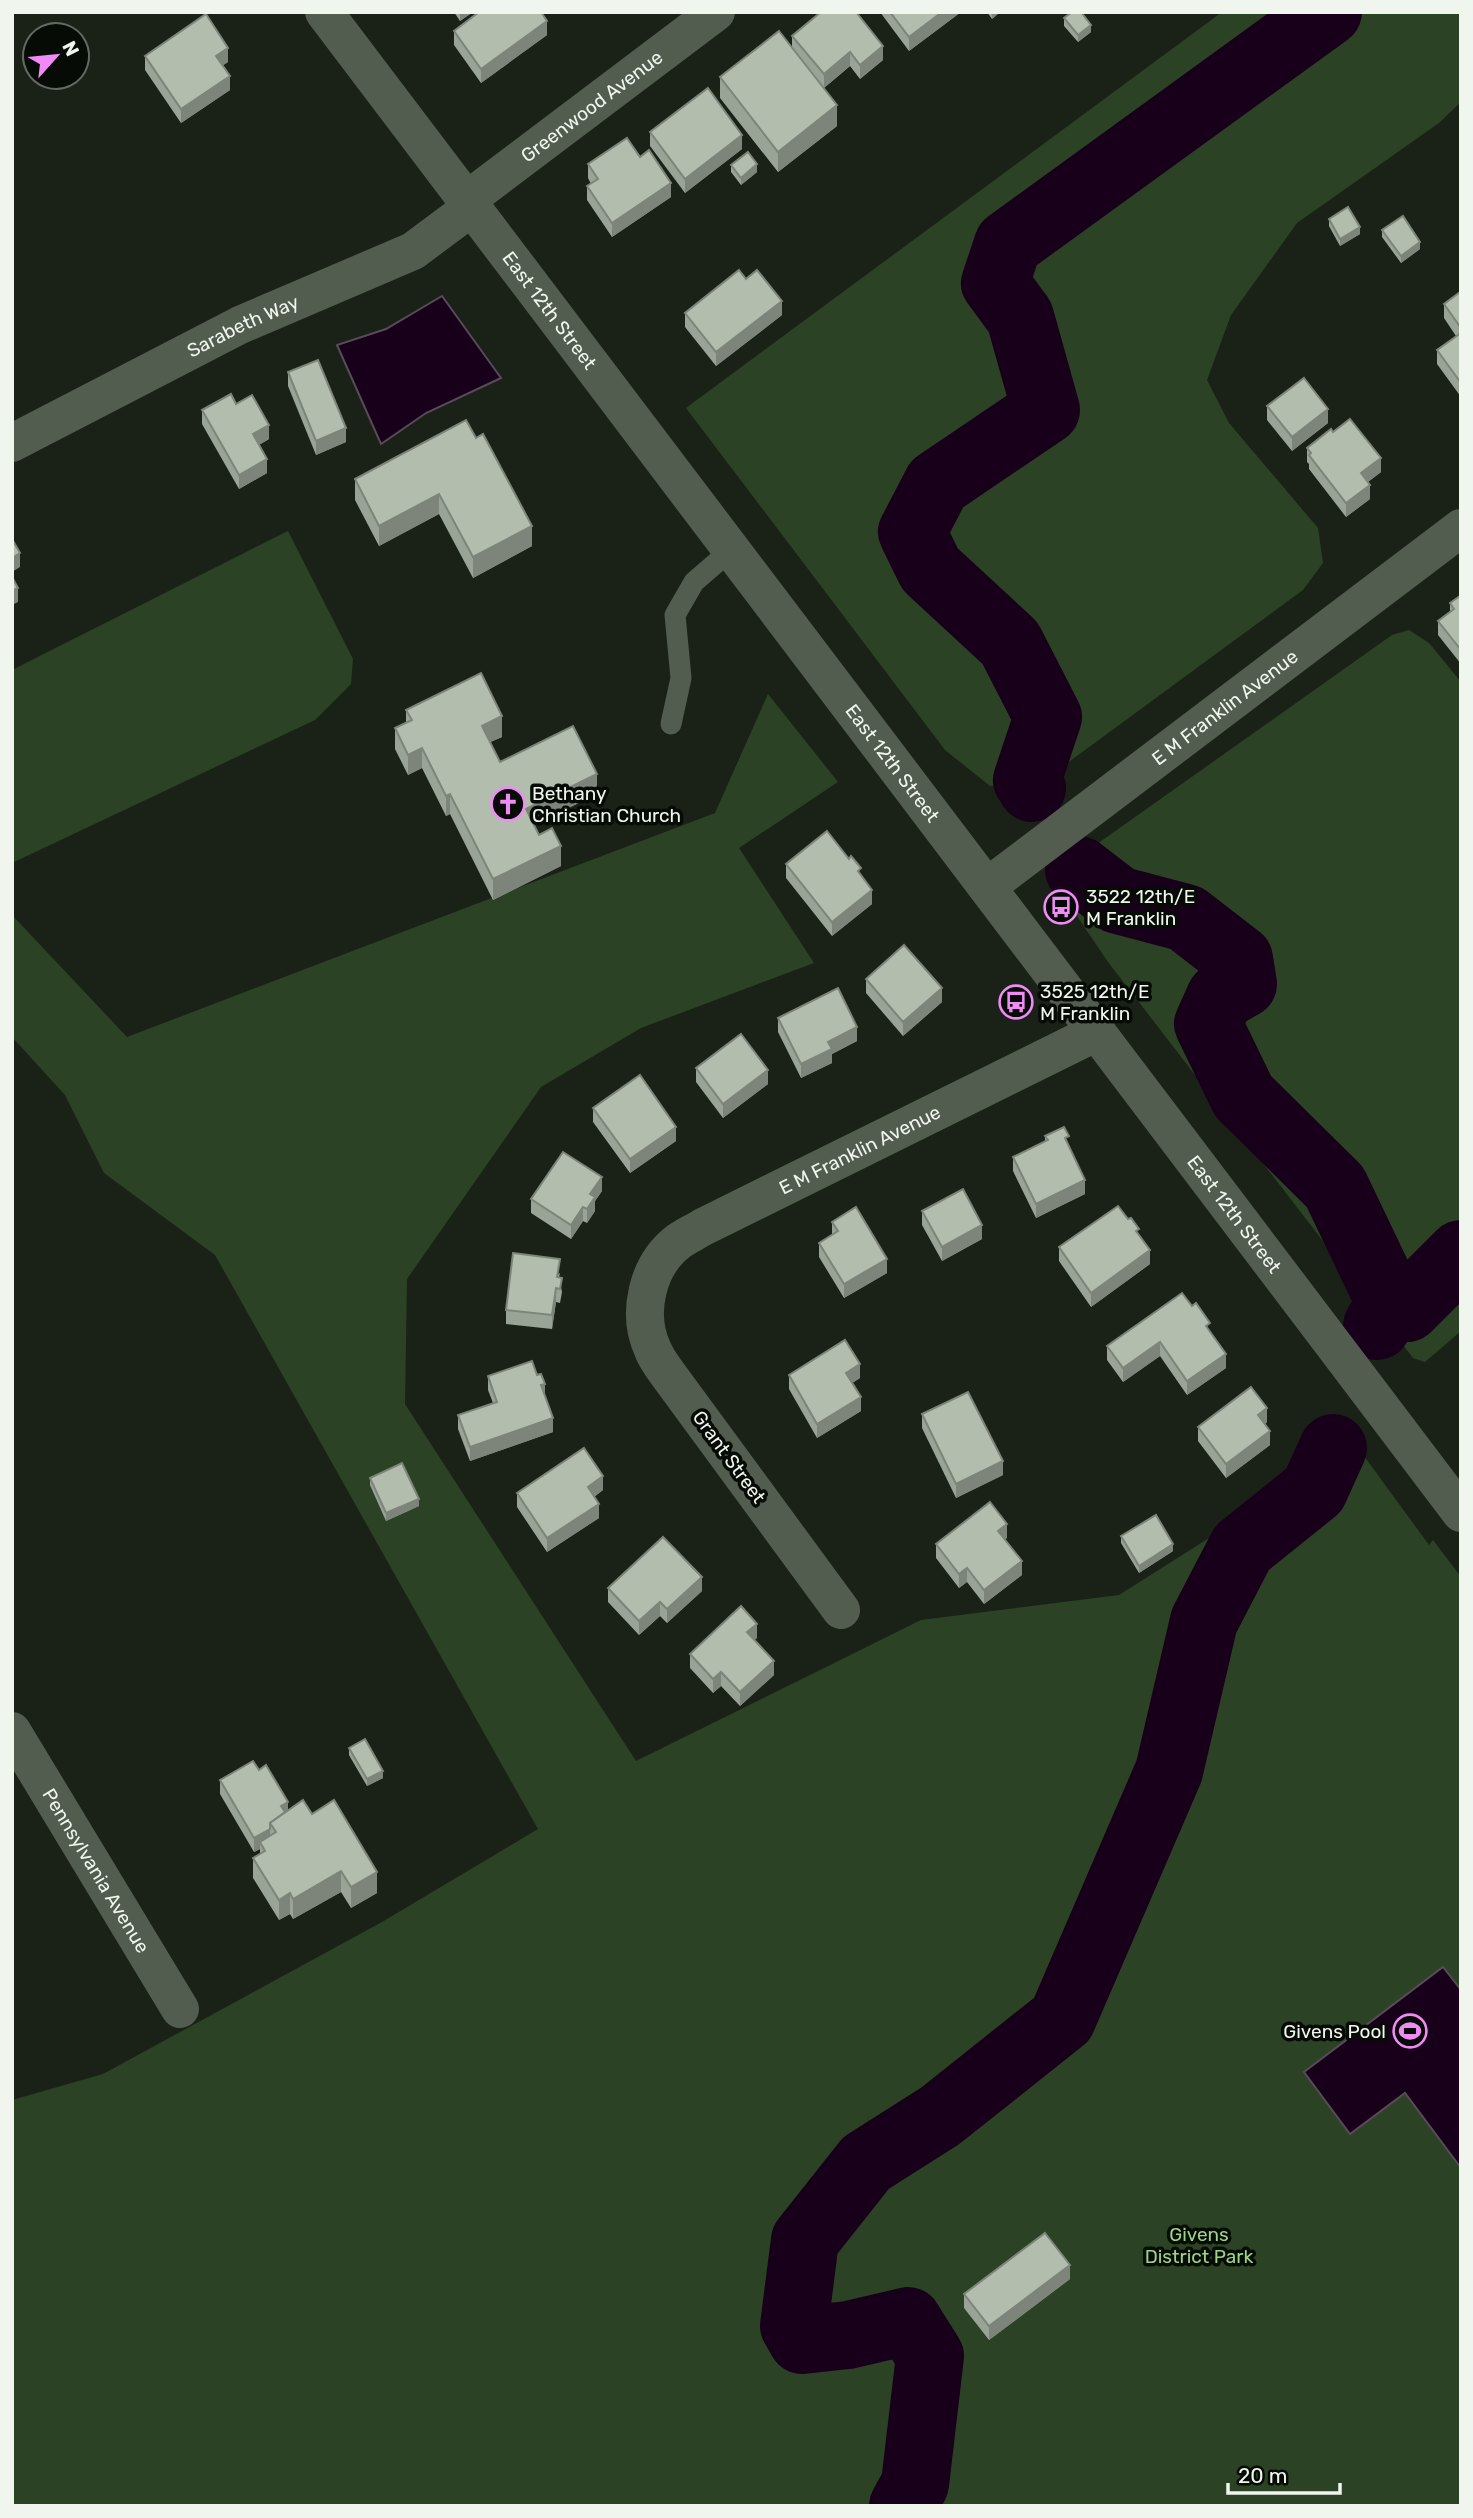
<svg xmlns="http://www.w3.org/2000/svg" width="1473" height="2518" viewBox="0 0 1473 2518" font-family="Rubik,sans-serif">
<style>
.green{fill:#2c4224}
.water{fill:#18001b;stroke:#594a5a;stroke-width:2}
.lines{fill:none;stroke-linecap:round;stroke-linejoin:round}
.river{stroke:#18001b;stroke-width:68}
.lane{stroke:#525c4f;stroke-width:21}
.street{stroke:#525c4f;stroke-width:38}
.secondary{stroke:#525c4f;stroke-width:38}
.wall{fill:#99a396}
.shaded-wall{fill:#7d847a}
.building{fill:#b2bdae;stroke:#7d847a;stroke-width:2}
.labels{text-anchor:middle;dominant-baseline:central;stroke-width:7;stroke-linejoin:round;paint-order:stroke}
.street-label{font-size:19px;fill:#f0f5ee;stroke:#070b06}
.poi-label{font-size:19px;fill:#f0f5ee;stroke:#070b06;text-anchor:start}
.park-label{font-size:19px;fill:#9bd687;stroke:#070b06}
</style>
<rect width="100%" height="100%" fill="#1a2217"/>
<!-- green -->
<g class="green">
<path d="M1222,12H1461V102L1439,123L1297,223L1231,315L1207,380L1229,423L1318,528L1323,563L1303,590L1036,786H990L945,750L686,408Z"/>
<path d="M288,531L353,659L351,684L315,720L12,863V670Z"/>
<path d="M1409,630L1429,643L1461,682V1331L1425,1362L1413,1358L1108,962L1058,888L1060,877L1073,861L1392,635Z"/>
<path d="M768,694L838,782L739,848L814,963L641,1028L541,1087L407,1279L405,1404L636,1761L921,1620L1119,1595L1356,1445L1429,1545L1433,1540L1461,1577V2506H12V2100L103,2074L382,1922L538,1829L215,1255L104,1173L65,1095L12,1037V915L127,1037L715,813Z"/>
</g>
<!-- water -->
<g class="water">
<path d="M442,296L501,378L426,413L381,444L337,345L386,329Z"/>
<path d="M1443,1967L1461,1990V2168L1405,2093L1350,2134L1304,2072Z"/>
</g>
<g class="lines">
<!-- river -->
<g class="river">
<path d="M1032,788L1027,780L1048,717L1010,643L930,569L912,532L937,484L1046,410L1020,317L995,283L1008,244L1328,12"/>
<path d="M1079,870L1118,900L1186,918L1239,959L1243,984L1220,997L1208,1024L1243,1096L1335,1187L1390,1302L1377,1326"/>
<path d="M1390,1302L1407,1308L1461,1254"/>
<path d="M903,2506L915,2484L930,2356L908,2321L848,2335L802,2340L794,2326L805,2240L866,2163L940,2116L1062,2019L1169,1771L1204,1621L1242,1548L1314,1490L1333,1448"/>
</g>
<!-- lane -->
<path class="lane" d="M671,724L681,678L675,615L694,582L731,550"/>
<!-- street -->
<g class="street">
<path id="s1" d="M467,200L716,12"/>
<path id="s2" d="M12,443L240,325L413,251L472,207"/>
<path id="s3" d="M841,1610L667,1373C662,1366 656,1358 653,1350C636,1314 647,1265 679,1241C686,1236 695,1232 703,1227L1097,1032"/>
<path id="s4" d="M12,1731L180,2009"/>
</g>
<!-- secondary -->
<g class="secondary">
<path id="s5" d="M324,12L1461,1513"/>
<path id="s6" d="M987,887L1461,528"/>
</g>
</g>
<!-- wall -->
<g class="wall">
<path d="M454,12H473L460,21Z"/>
<path d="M880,12H961L909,51Z"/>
<path d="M987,12H1000L992,19Z"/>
<path d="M1064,18L1091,32L1078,42L1064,26Z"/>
<path d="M454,31L547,35L481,83L454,45Z"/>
<path d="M792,36L883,60L860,79L850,66L824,88L837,126L778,172L720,98V77L792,48Z"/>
<path d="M145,56L228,62L223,65L230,90L181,123L145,70Z"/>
<path d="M650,132L742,149L685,193L650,146Z"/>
<path d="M640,157L671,197L612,237L587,200V186L591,184L588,178V164Z"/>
<path d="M731,165L757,172L741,185L731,172Z"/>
<path d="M1329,219L1360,234L1340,246L1329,226Z"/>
<path d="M1382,230L1420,249L1401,263L1382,237Z"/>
<path d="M746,279L782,315L716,366L685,327V313Z"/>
<path d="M1461,293V397L1437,364V350L1456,336L1444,318V304Z"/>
<path d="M288,372L346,442L316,455L288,386Z"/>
<path d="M236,404L269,439L259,445L267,473L239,489L202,424V410Z"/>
<path d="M1267,406L1328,423L1292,451L1267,420Z"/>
<path d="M1333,432L1381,472L1368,482L1370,499L1346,517L1309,469V464L1307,462V448Z"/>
<path d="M476,438L532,546L473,578L439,514L379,546L355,500V479Z"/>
<path d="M1461,596V664L1438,635V621L1450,612V603Z"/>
<path d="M406,710L502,737L490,742L500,762L597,794L534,825L539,835L561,866L493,900L450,814L446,816L422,768L408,775L395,749V728L406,723Z"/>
<path d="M786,864L861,875L872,904L832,936L786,878Z"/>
<path d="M866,979L942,1002L903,1036L866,993Z"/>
<path d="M778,1018L857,1041L832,1054V1063L801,1078L778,1032Z"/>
<path d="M696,1068L768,1084L723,1118L696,1082Z"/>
<path d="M593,1108L676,1141L630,1173L593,1122Z"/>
<path d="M1045,1136L1069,1146L1085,1194L1036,1218L1013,1171V1157L1045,1141Z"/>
<path d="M602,1191L595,1201V1211L587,1223L583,1221L571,1239L531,1213V1199Z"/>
<path d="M922,1211L982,1239L942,1261L922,1225Z"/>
<path d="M832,1222L887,1273L844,1298L819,1257V1243L832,1235Z"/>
<path d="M1139,1235L1150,1264L1091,1307L1059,1261V1247Z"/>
<path d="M560,1273L559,1277L562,1292L560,1303L556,1302L552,1329L506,1324V1310Z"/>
<path d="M1210,1332L1226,1368L1187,1395L1160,1356L1123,1382L1107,1360V1346Z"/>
<path d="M789,1375L860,1378L852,1383L861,1411L817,1438L789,1389Z"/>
<path d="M488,1376L545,1397L553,1432L470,1461L458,1429V1415L493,1403L488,1390Z"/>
<path d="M922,1414L1003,1475L956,1498L922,1428Z"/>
<path d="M1267,1422L1265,1424L1270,1445L1226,1478L1198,1441V1427Z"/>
<path d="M370,1478L419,1506L386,1521L370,1485Z"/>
<path d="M603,1490L594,1497L599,1518L547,1552L517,1507V1493Z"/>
<path d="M1121,1536L1173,1551L1139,1573L1121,1543Z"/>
<path d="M1007,1538L1005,1539L1022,1575L984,1604L967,1582L959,1588L936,1558V1544Z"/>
<path d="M608,1588L702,1591L667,1623L660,1616L639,1635L608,1602Z"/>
<path d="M757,1638L754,1640L774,1675L740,1706L721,1686L713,1693L690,1668V1654Z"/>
<path d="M349,1748L383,1778L367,1786L349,1755Z"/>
<path d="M259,1770L288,1811L312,1814L377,1893L351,1908L341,1892L293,1919L290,1914L279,1920L253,1878V1858L260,1854V1849L254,1852L220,1794V1780Z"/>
<path d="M1070,2279L989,2340L964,2308V2294Z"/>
</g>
<!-- shaded-wall -->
<g class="shaded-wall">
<path d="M460,12H473L460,21Z"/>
<path d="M942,12H961L909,51V37Z"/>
<path d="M992,12H1000L992,19Z"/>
<path d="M547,21V35L481,83V69Z"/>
<path d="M1091,25V32L1078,42V35Z"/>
<path d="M883,46V60L860,79V65Z"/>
<path d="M228,48V62L216,70V56Z"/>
<path d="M850,52V66L824,88V74Z"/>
<path d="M230,76V90L181,123V109Z"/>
<path d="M837,105V126L778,172V152Z"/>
<path d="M742,135V149L685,193V179Z"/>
<path d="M757,164V172L741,185V178Z"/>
<path d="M671,183V197L612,237V223Z"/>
<path d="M1360,227V234L1340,246V239Z"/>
<path d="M1420,242V249L1401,263V256Z"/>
<path d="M782,301V315L716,366V352Z"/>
<path d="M1328,409V423L1292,451V437Z"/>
<path d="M269,425V439L253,448V434Z"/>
<path d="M346,428V442L316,455V441Z"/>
<path d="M1381,458V472L1361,487V473Z"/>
<path d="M267,459V473L239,489V475Z"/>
<path d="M1370,485V499L1346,517V503Z"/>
<path d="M439,494V514L379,546V526Z"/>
<path d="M532,526V546L473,578V557Z"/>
<path d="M20,553V567L12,572V558Z"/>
<path d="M18,588V602L12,605V591Z"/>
<path d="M502,716V737L482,746V726Z"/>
<path d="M422,748V768L408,775V755Z"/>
<path d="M597,774V794L526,829V809Z"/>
<path d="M450,794V814L446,816V796Z"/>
<path d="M561,846V866L493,900V879Z"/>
<path d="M872,890V904L832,936V922Z"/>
<path d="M942,988V1002L903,1036V1022Z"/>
<path d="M857,1027V1041L832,1054V1063L801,1078V1064L828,1042Z"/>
<path d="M768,1070V1084L723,1118V1104Z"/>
<path d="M676,1127V1141L630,1173V1159Z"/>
<path d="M602,1177V1191L595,1201V1211L587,1223V1209L590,1194Z"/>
<path d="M1085,1180V1194L1036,1218V1204Z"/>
<path d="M583,1207V1221L571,1239V1225Z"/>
<path d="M982,1225V1239L942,1261V1247Z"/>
<path d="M1150,1250V1264L1091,1307V1293Z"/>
<path d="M887,1259V1273L844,1298V1284Z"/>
<path d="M556,1288V1302L552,1329V1315Z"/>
<path d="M1160,1342V1356L1123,1382V1368Z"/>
<path d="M1226,1354V1368L1187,1395V1381Z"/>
<path d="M860,1364V1378L846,1387V1373Z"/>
<path d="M545,1384V1398L541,1385Z"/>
<path d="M861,1397V1411L817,1438V1424Z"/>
<path d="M1267,1408V1422L1258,1429V1415Z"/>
<path d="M553,1418V1432L470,1461V1447Z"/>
<path d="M1270,1431V1445L1226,1478V1464Z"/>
<path d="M1003,1461V1475L956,1498V1484Z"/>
<path d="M603,1476V1490L588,1501V1487Z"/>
<path d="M419,1499V1506L386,1521V1513Z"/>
<path d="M599,1504V1518L547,1552V1538Z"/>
<path d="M1007,1524V1538L998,1545V1531Z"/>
<path d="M1173,1544V1551L1139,1573V1566Z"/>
<path d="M1022,1561V1575L984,1604V1590Z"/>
<path d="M967,1568V1582L959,1588V1574Z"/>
<path d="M702,1577V1591L667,1623V1609Z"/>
<path d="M660,1602V1616L639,1635V1621Z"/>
<path d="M757,1624V1638L747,1646V1632Z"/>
<path d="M774,1661V1675L740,1706V1692Z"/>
<path d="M721,1672V1686L713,1693V1679Z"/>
<path d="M383,1771V1778L367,1786V1779Z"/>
<path d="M288,1802V1816L281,1806Z"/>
<path d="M270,1829V1843L260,1842V1849L254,1852V1838Z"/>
<path d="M341,1871V1892L293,1919V1899Z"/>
<path d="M377,1872V1893L351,1908V1887Z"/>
<path d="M290,1893V1914L279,1920V1900Z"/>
<path d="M1070,2265V2279L989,2340V2326Z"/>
</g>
<!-- building -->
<g class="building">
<path d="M479,12H541L547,21L481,69L454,31Z"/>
<path d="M821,12H856L883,46L860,65L850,52L824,74L792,36Z"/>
<path d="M890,12H942L909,37Z"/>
<path d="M1072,12H1081L1091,25L1078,35L1064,18Z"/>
<path d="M206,14L228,48L216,56L230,76L181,109L145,56Z"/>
<path d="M779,31L837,105L778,152L720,77Z"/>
<path d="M708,88L742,135L685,179L650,132Z"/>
<path d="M627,138L640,157L649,150L671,183L612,223L587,186L598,179L588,164Z"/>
<path d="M748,152L757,164L741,178L731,165Z"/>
<path d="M1348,207L1360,227L1340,239L1329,219Z"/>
<path d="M1403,216L1420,242L1401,256L1382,230Z"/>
<path d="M739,270L746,279L757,270L782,301L716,352L685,313Z"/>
<path d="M1460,292L1461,293V328L1444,304Z"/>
<path d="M1461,333V383L1437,350Z"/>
<path d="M318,360L346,428L316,441L288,372Z"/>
<path d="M1304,378L1328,409L1292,437L1267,406Z"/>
<path d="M231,394L236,404L252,395L269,425L253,434L267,459L239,475L202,410Z"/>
<path d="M1350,419L1381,458L1361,473L1370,485L1346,503L1309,455L1311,453L1307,448L1331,429L1333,432Z"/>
<path d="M466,420L476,438L483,434L532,526L473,557L439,494L379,526L355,479Z"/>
<path d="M12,539L20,553L12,558Z"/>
<path d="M12,577L18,588L12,591Z"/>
<path d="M1460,596H1461V650L1438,621L1454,609L1450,603Z"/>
<path d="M481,673L502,716L482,726L500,762L573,726L597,774L526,809L539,835L552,828L561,846L493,879L450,794L446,796L422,748L408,755L395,728L412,720L406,710Z"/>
<path d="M827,831L849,859L851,856L861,868L858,871L872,890L832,922L786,864Z"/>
<path d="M904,945L942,988L903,1022L866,979Z"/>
<path d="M838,988L857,1027L828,1042L832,1049L801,1064L778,1018Z"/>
<path d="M741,1034L768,1070L723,1104L696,1068Z"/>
<path d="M640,1075L676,1127L630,1159L593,1108Z"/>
<path d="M1064,1127L1069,1136L1065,1138L1085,1180L1036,1204L1013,1157L1048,1140L1045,1136Z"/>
<path d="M563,1152L602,1177L590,1194L595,1197L587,1209L583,1207L571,1225L531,1199Z"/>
<path d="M963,1189L982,1225L942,1247L922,1211Z"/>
<path d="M1118,1206L1128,1219L1131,1218L1139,1229L1136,1231L1150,1250L1091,1293L1059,1247Z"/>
<path d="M856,1207L887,1259L844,1284L819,1243L838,1231L832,1222Z"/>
<path d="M513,1253L560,1259L557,1277L562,1278L560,1289L556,1288L552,1315L506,1310Z"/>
<path d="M1182,1293L1192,1306L1196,1303L1210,1323L1206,1326L1226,1354L1187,1381L1160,1342L1123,1368L1107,1346Z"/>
<path d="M845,1340L860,1364L846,1373L861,1397L817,1424L789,1375Z"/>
<path d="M532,1361L537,1375L541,1374L545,1384L541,1385L553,1418L470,1447L458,1415L497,1402L488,1376Z"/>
<path d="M1251,1387L1267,1408L1258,1415L1270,1431L1226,1464L1198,1427Z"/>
<path d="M968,1392L1003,1461L956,1484L922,1414Z"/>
<path d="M584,1448L603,1476L588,1487L599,1504L547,1538L517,1493Z"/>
<path d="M402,1463L419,1499L386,1513L370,1478Z"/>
<path d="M990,1502L1007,1524L998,1531L1022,1561L984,1590L967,1568L959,1574L936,1544Z"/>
<path d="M1156,1515L1173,1544L1139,1566L1121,1536Z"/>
<path d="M663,1537L702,1577L667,1609L660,1602L639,1621L608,1588Z"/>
<path d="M741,1606L757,1624L747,1632L774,1661L740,1692L721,1672L713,1679L690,1654Z"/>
<path d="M365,1739L383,1771L367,1779L349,1748Z"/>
<path d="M253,1761L259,1770L266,1765L288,1802L281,1806L285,1812L270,1823V1829L254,1838L220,1780Z"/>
<path d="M303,1800L312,1814L334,1800L377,1872L351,1887L341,1871L293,1899L290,1893L279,1900L253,1858L265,1851L260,1842L276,1832L270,1823Z"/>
<path d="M1045,2233L1070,2265L989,2326L964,2294Z"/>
</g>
<!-- icons -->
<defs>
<symbol id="church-ring" viewBox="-11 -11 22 22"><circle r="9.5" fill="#070b06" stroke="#f08bf5" stroke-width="1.5"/><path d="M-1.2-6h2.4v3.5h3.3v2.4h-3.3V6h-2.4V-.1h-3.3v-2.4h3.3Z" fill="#f08bf5"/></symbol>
<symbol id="bus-ring" viewBox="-11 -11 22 22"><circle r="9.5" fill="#070b06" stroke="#f08bf5" stroke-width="1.5"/><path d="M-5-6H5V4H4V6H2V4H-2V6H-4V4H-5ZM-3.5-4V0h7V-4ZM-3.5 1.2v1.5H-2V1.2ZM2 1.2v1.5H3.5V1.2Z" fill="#f08bf5"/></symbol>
<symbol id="stadium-ring" viewBox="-11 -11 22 22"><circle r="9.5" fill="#070b06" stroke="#f08bf5" stroke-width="1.5"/><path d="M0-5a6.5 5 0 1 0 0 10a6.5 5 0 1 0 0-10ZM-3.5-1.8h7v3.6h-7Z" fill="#f08bf5"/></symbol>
</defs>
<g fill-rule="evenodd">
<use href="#church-ring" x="489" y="785" width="38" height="38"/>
<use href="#bus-ring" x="1042" y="888" width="38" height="38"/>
<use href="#bus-ring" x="997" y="983" width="38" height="38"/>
<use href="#stadium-ring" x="1391" y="2012" width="38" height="38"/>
</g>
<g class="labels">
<!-- street labels -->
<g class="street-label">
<text stroke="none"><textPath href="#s1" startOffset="156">Greenwood Avenue</textPath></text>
<text stroke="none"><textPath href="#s5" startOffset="374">East 12th Street</textPath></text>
<text stroke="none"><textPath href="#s2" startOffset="259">Sarabeth Way</textPath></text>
<text stroke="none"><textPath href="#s6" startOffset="298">E M Franklin Avenue</textPath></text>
<text stroke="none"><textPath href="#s5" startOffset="942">East 12th Street</textPath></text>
<text stroke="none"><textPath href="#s3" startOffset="644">E M Franklin Avenue</textPath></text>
<text stroke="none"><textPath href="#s5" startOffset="1508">East 12th Street</textPath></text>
<text transform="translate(729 1457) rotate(54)">Grant Street</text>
<text stroke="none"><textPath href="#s4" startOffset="163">Pennsylvania Avenue</textPath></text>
</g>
<!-- poi labels -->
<g class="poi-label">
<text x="532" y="793">Bethany<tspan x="532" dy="22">Christian Church</tspan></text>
<text x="1086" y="896">3522 12th/E<tspan x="1086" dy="22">M Franklin</tspan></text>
<text x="1040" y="991">3525 12th/E<tspan x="1040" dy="22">M Franklin</tspan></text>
<text x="1386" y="2031" text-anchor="end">Givens Pool</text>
</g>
<!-- park labels -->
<g class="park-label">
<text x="1199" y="2234">Givens<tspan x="1199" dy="22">District Park</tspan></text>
</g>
</g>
<!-- border -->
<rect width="1473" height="2518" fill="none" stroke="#f0f5ee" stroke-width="28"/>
<!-- north arrow -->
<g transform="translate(56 56) rotate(63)"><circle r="33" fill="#070b06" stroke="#646963" stroke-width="2"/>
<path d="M0-5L12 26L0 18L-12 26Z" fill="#f08bf5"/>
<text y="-10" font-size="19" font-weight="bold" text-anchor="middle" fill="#f0f5ee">N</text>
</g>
<!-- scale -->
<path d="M1228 2483v10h112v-10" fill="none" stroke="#f0f5ee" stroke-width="3.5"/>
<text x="1238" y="2483" font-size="21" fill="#f0f5ee" stroke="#070b06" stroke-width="5" paint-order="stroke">20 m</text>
</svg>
